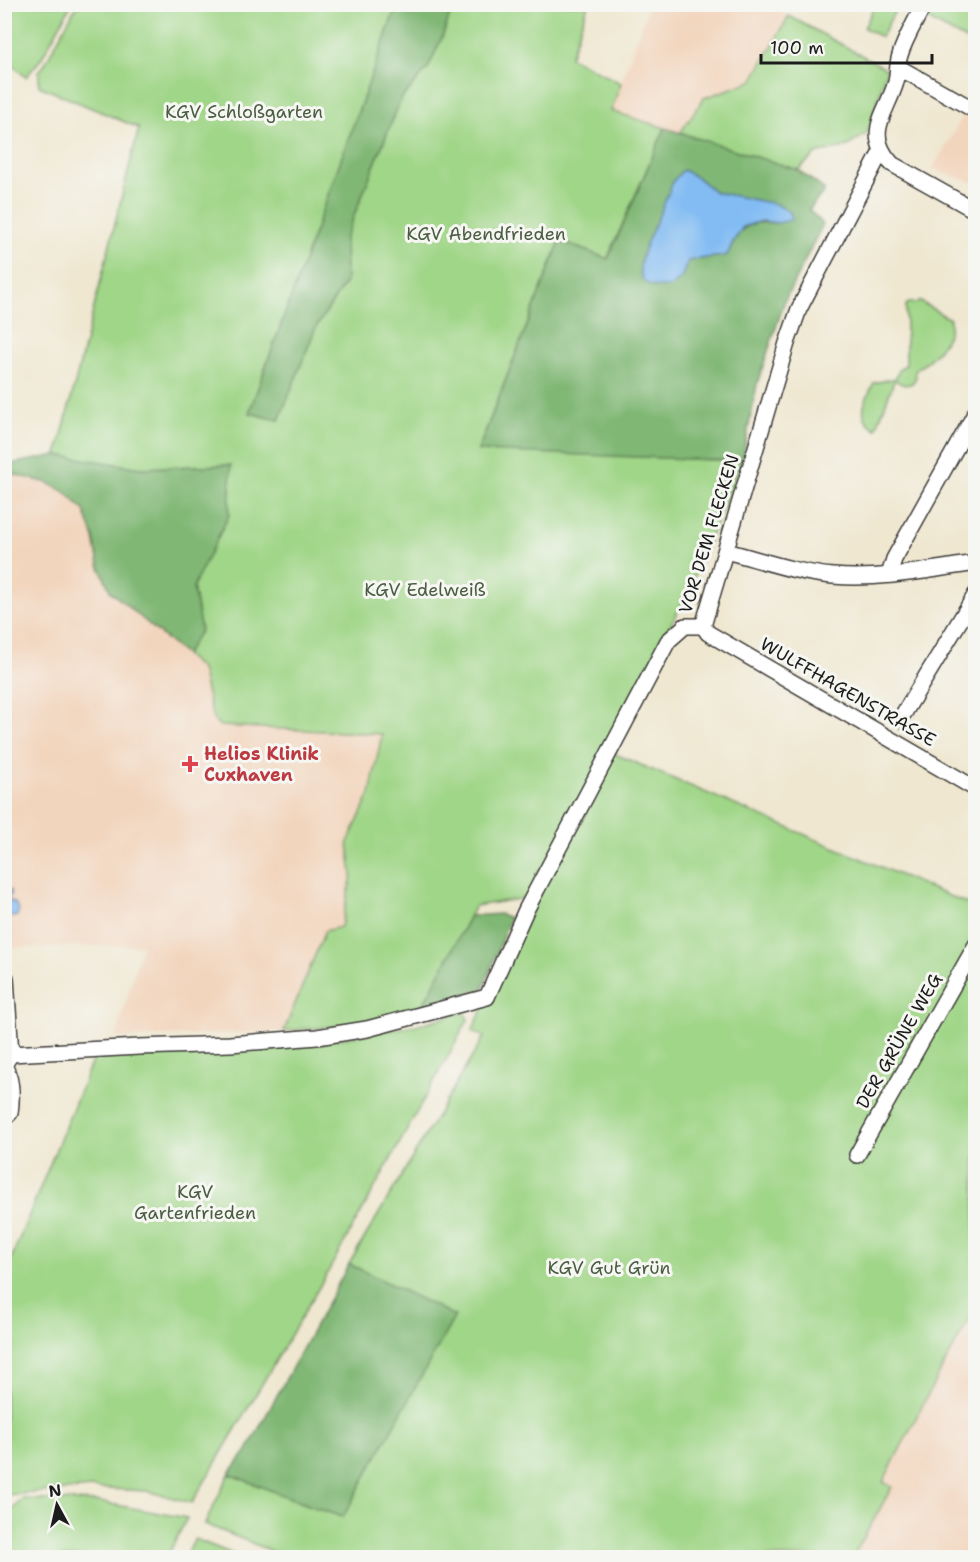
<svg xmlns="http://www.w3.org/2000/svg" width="980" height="1562" viewBox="0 0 980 1562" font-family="'Shantell Sans',sans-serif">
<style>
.built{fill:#f2d5bd}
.green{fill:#a0d688;stroke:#5e7952;stroke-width:1.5}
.forest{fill:#80b774;stroke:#4e6a48;stroke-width:1.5;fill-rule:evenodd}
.water{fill:#82bcf3;stroke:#4f6c88;stroke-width:1.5}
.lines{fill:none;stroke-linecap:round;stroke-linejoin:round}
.minor-tunnel{stroke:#c5beac;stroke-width:15;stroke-dasharray:15 8;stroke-linecap:butt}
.minor-casing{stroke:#3c3a37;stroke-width:18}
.minor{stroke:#fff;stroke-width:15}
.health-dot{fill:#e0444e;stroke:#f6f6f2;stroke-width:2}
.labels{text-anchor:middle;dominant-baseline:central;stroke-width:6;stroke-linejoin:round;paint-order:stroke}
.park-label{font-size:18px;fill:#4a5d42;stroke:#f6f6f2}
.street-label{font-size:18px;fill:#1c1c1c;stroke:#f6f6f2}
.health-label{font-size:18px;font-weight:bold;fill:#be3a42;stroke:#f6f6f2;text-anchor:start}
</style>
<rect width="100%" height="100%" fill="#f6f6f2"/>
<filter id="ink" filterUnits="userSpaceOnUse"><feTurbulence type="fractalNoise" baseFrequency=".0167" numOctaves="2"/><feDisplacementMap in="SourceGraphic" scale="12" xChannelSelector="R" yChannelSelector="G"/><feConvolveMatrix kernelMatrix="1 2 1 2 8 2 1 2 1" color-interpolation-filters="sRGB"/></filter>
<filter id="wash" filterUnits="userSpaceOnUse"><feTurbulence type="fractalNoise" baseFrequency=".008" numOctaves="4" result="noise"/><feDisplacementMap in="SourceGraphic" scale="24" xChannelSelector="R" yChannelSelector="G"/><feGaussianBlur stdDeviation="1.35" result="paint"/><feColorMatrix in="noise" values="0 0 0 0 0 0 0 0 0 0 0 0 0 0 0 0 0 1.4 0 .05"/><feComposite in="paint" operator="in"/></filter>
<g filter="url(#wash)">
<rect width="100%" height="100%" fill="#efe7d0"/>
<!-- built -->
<g class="built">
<path d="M649,5H779L777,9L789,16L752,81L704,98L680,133L611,111Z"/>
<path d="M966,111L975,116V183L944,173L933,168Z"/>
<path d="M4,470L48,483L64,491L84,510L94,538L99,565L110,591L201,669L213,719L220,726L383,734L370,794L348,842L352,875L341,927L325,931L284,1031L116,1038L142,945L5,948Z"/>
<path d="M975,1309V1557L857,1558L854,1556L892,1487L883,1482L935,1381Z"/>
</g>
<!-- green -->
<g class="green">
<path d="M5,4L71,5L41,59L26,77L5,59Z"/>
<path d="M77,5H397L249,413L279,420L316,327L346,282L345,238L401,99L428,68L443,35L453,5H588L570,57L621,83L611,111L665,128L607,259L560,241L478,450L742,461L686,596L618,723L615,754L975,907V1309L935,1381L883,1482L892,1487L854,1555L857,1557H286L205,1524L229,1474L316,1508L343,1517L454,1316L349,1264L484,1037L472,1031L538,896L475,906L422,1007C378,1024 330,1027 284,1031L325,931L341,927L352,875L348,842L370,794L382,734L220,726L213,719L201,669L185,655L200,630L193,587L229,515L230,465L141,468L57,455L139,128L39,86V71L43,67Z"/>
<path d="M875,5H898L881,37L864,28Z"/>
<path d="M937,5H975V45L929,20Z"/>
<path d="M789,16L887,69L867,133L848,146L816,154L798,170L680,133L704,98L752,81Z"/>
<path d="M919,301L950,319C953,340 930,360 915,371L916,377C913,386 904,387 897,381H894L876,429C855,417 865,400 874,383L896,378L900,368L906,365V305L909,303H918Z"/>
<path d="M464,1012L468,1020L324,1279L192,1503L147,1491L92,1488L5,1495V1274L95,1054L319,1042L413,1026Z"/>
<path d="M22,1499L99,1502L187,1518L167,1557H5V1511L8,1515Z"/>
<path d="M195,1539L240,1557H185Z"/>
</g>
<!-- forest -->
<g class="forest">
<path d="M397,5H453L443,35L428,68L401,99L345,238L346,282L316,327L279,420L249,413Z"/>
<path d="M665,128L798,170L825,190L809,210L823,224L785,300L757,384L742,461L478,451L560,241L608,259ZM683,171L698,178L715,192L727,195L778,223C746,220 740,227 727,255C714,258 701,258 688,261L659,217L674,180Z"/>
<path d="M57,455L141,468L231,465L229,515L193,587L201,630L185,655L110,591L99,565L94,538L84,510L64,491L48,483L13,474L5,470V465Z"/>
<path d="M500,914L510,918L483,989L422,1007L470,916Z"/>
<path d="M349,1264L455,1316L343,1517L316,1508L229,1474L246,1452Z"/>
</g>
<!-- water -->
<g class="water">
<path d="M683,170L698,178L715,192L776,204L790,212L792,220L778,223L761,221L743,227L733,242L727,255C714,258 701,258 688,261L681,278L671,287C619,292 646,245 657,220C663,207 668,193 674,180Z"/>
<path d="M5,888L11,891V895L7,897L8,900L15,903L19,910L17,916L5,918Z"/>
</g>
</g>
<g filter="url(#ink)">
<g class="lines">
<!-- minor-tunnel -->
<path class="minor-tunnel" d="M896,727L904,713"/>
<defs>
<g id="minor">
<path d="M924,4C916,21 905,38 900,55C897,64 898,73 896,82C887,113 863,133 892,164L976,211"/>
<path d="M898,67L976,111"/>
<path d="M726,551C761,560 797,573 833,576C881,580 929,570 976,563"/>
<path d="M889,575L894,559L976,412"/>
<path d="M703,626L787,343L799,309L882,150"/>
<path d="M703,626L708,633L976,789"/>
<path d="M904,713L976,594"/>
<path d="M11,1054L139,1047L230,1044L317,1037L367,1029L487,997L526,910L668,641L685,626H703"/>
<path d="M4,1065L11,1054L6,978"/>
<path d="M4,1066C13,1079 12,1098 10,1113L4,1118"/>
<path d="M857,1155L976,945"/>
</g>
</defs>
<!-- minor casing -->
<use href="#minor" class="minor-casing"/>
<!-- minor -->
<use href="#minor" class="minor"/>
</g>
</g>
<!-- markers -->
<path class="health-dot" d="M187 755h6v6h6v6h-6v6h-6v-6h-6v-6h6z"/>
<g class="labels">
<!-- park labels -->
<g class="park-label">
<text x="244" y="112">KGV Schloßgarten</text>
<text x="486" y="234">KGV Abendfrieden</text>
<text x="425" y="590">KGV Edelweiß</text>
<text x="195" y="1192">KGV<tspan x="195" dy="21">Gartenfrieden</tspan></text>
<text x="609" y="1268">KGV Gut Grün</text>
</g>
<!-- street labels -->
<g class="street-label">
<text transform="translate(709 534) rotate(-73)">VOR DEM FLECKEN</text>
<text transform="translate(848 692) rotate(30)">WULFFHAGENSTRASSE</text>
<text transform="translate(899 1041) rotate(-60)">DER GRÜNE WEG</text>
</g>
<!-- health labels -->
<g class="health-label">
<text x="204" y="754">Helios Klinik<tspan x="204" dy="21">Cuxhaven</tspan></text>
</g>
</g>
<!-- margin -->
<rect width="980" height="1562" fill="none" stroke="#f6f6f2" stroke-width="24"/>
<!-- north arrow -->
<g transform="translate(57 1505) rotate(352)" stroke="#f6f6f2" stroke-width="4.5" paint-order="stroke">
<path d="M0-4.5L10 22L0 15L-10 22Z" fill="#1c1c1c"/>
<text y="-9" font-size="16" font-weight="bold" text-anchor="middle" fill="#1c1c1c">N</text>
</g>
<!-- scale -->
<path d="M761 54v9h171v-9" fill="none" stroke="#1c1c1c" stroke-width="3"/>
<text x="770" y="54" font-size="18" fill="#1c1c1c" stroke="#f6f6f2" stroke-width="4.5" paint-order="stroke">100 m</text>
</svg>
